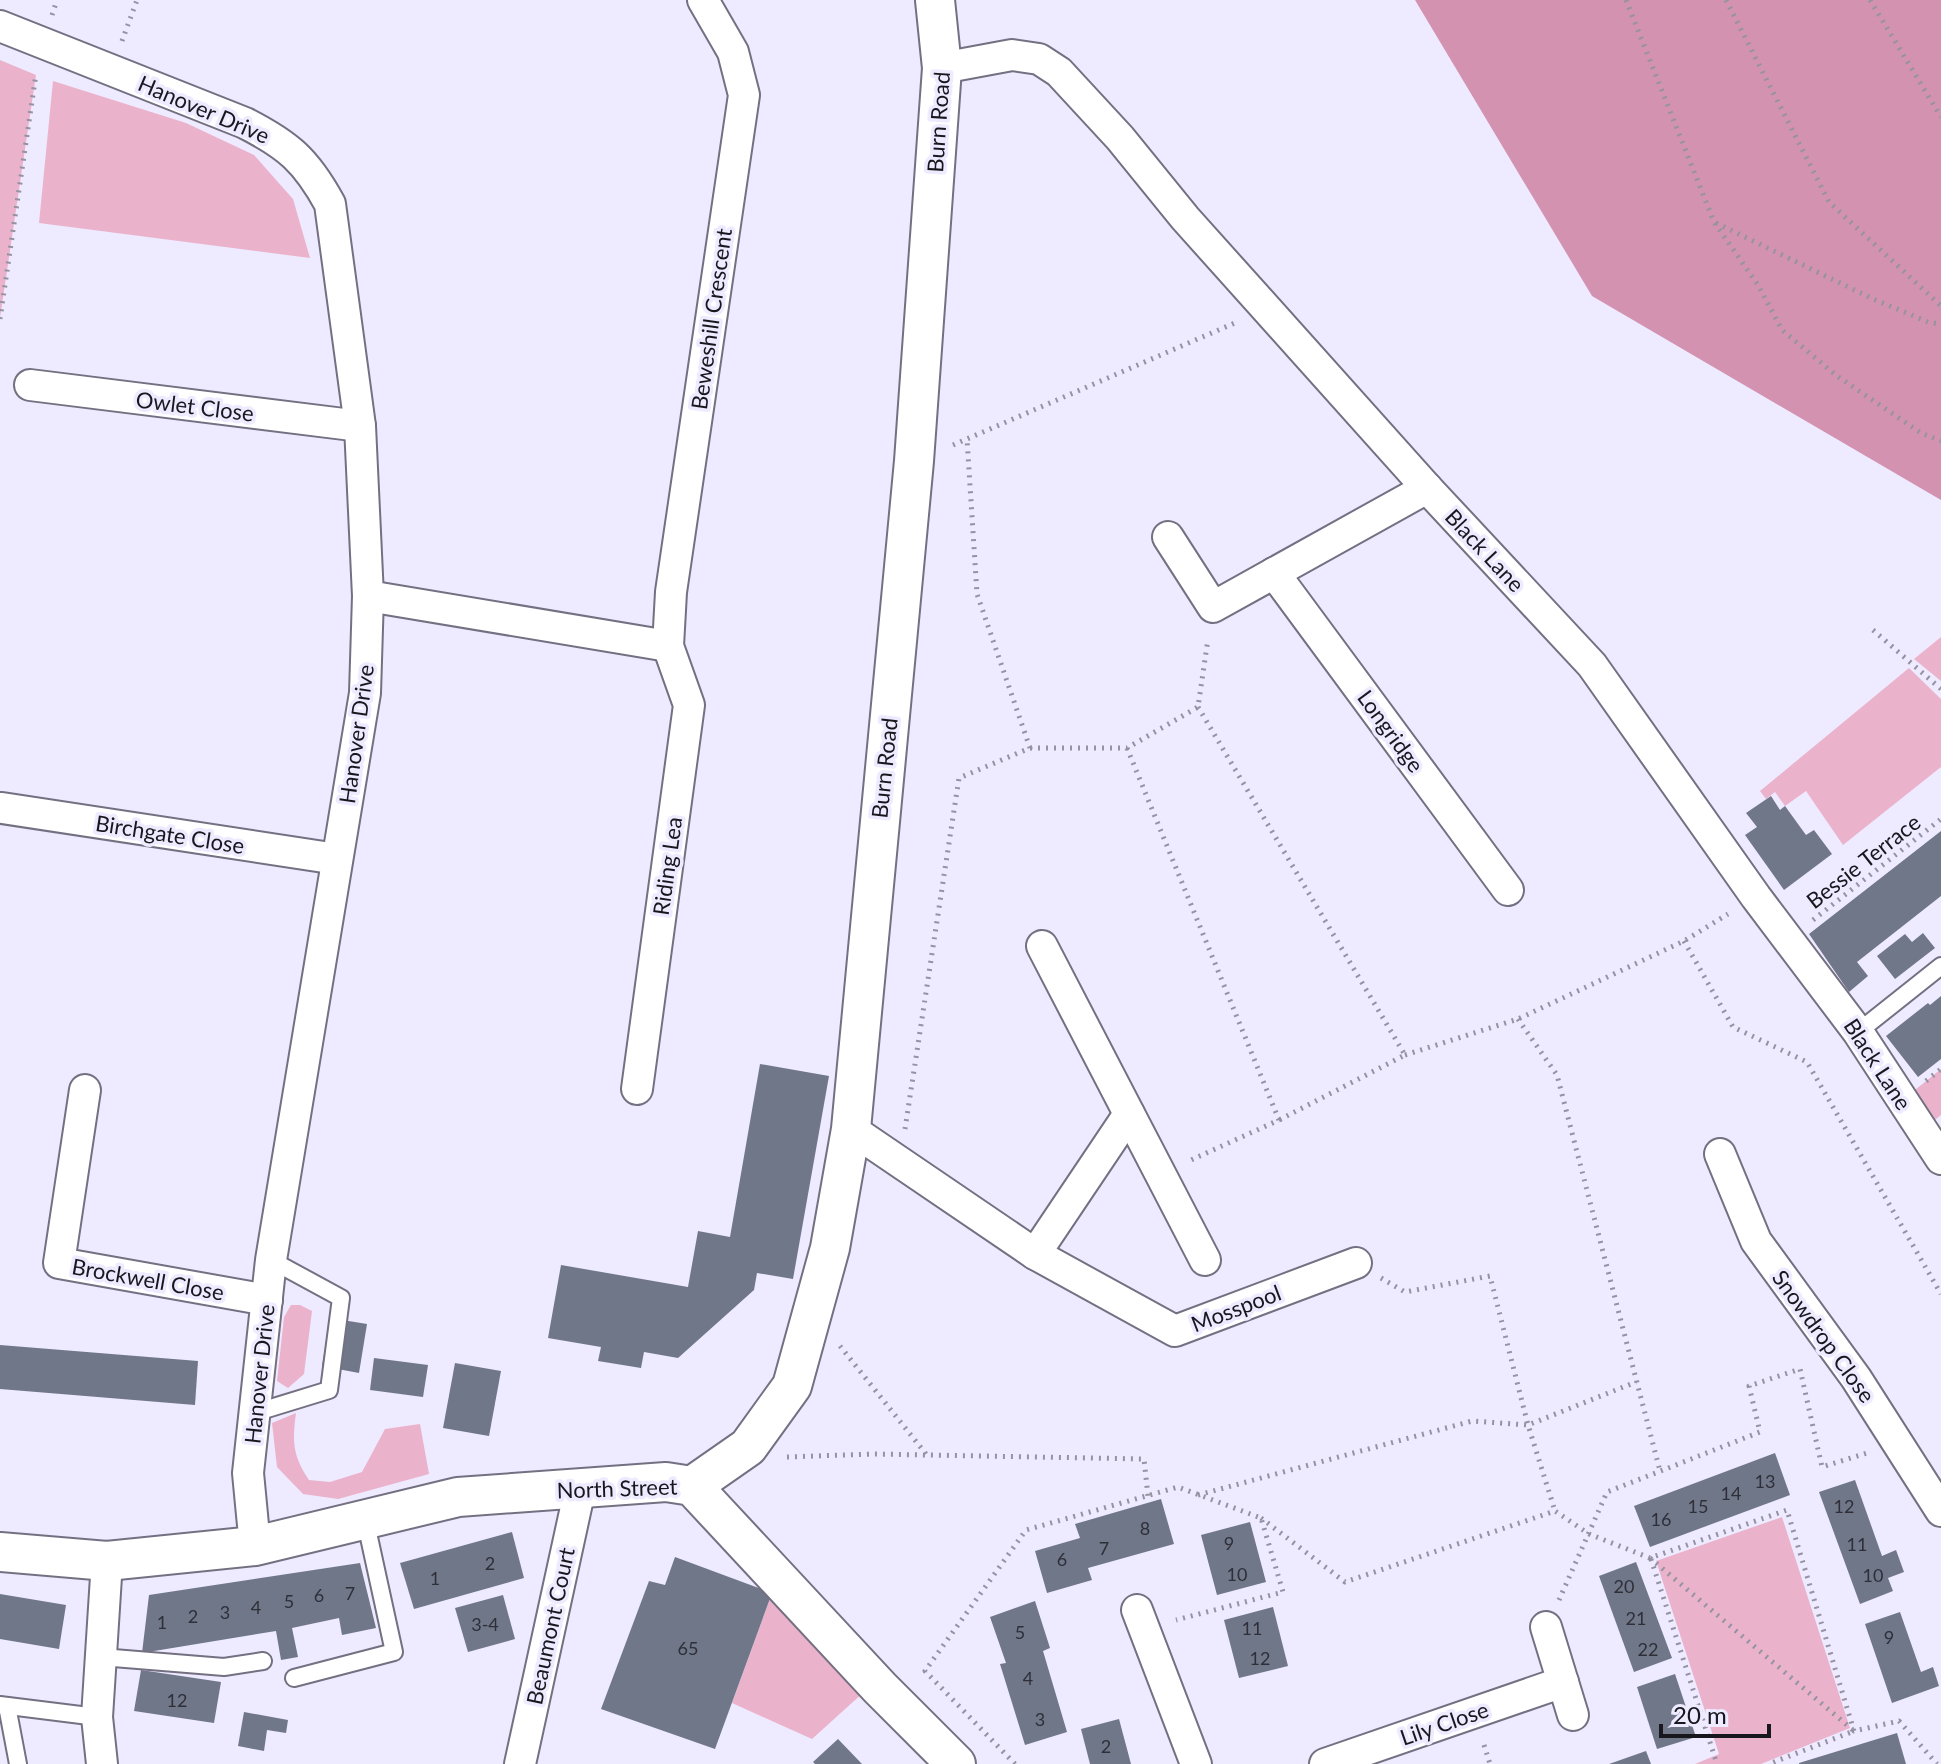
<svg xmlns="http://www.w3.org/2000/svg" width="1941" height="1764" viewBox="0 0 1941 1764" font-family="Lato,sans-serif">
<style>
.green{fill:#ebb3cb}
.forest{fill:#d392af}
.building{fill:#707789}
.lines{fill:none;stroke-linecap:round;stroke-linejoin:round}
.service-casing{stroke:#747082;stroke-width:20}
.minor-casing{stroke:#747082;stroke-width:34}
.tertiary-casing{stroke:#747082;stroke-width:42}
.path{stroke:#9592a2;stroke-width:5;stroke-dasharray:2 6;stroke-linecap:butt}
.service{stroke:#fff;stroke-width:16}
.minor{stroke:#fff;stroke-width:30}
.tertiary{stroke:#fff;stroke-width:38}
.labels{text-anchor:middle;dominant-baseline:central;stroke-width:7;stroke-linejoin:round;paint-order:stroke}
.number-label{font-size:18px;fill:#2e2f39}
.street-label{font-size:22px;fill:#18171e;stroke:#eeeaff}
</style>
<rect width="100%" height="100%" fill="#eeeaff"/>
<!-- green -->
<g class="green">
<path d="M0,60L36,75L0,318Z"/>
<path d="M53,81L186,123L254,155L293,199L310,258L39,223Z"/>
<path d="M1941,637V681L1914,659Z"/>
<path d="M1909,668L1941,699V767L1843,845L1806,791L1785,806L1775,792L1766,799L1760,791Z"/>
<path d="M1941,1069V1115L1935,1120L1915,1090Z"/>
<path d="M291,1305H300L312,1311L304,1374L288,1388L277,1381L284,1317Z"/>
<path d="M296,1413C292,1442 293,1456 309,1480L330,1482L362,1472L385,1429L420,1424L429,1474L338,1499L303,1494L277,1467L272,1423Z"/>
<path d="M1782,1517L1850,1728L1761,1764H1695L1719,1754L1656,1561Z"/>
<path d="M772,1593L875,1682L812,1739L732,1703Z"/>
</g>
<!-- forest -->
<path class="forest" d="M1415,0H1941V500L1592,296Z"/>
<!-- building -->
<g class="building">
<path d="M1771,796L1780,810L1785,806L1806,835L1814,830L1832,854L1784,890L1745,835L1757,827L1746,813Z"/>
<path d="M1941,831V896L1857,962L1868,976L1849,992L1809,934Z"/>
<path d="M1923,933L1935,948L1895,979L1877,956L1905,934L1912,942Z"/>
<path d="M1941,996V1059L1918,1077L1886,1036L1928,1003L1930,1005Z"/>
<path d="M760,1064L829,1076L793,1279L757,1273L754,1290L678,1358L644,1352L641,1368L598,1361L601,1347L548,1338L561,1265L688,1287L698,1231L730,1237Z"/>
<path d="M330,1318L367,1324L359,1373L322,1366Z"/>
<path d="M0,1345L198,1361L195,1405L0,1389Z"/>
<path d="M374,1358L428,1365L423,1397L370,1390Z"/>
<path d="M455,1363L501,1371L489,1436L443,1428Z"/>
<path d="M1775,1453L1790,1495L1650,1547L1634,1506Z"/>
<path d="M1855,1480L1882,1556L1896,1550L1904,1572L1888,1578L1893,1591L1860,1604L1819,1492Z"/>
<path d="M1161,1499L1174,1544L1088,1568L1092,1580L1047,1593L1035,1551L1080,1538L1075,1524Z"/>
<path d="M1250,1522L1266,1582L1217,1595L1201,1535Z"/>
<path d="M512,1532L524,1578L414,1609L400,1563Z"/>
<path d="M675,1557L772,1593L715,1749L601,1709L649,1581L665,1585Z"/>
<path d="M1636,1562L1672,1658L1634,1672L1599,1576Z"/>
<path d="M360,1563L376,1628L342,1635L339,1618L292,1628L298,1657L281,1660L276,1631L142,1653L149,1595Z"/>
<path d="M0,1594L66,1605L59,1649L0,1639Z"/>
<path d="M503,1595L515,1639L468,1652L455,1608Z"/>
<path d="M1035,1601L1050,1648L1043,1651L1067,1732L1025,1745L1000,1664L1006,1663L990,1617Z"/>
<path d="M1273,1607L1288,1666L1239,1678L1224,1620Z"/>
<path d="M1900,1612L1921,1672L1933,1667L1939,1686L1892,1703L1865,1624Z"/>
<path d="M141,1670L221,1682L214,1723L134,1711Z"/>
<path d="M1675,1674L1696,1737L1657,1749L1637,1687Z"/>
<path d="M244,1712L288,1720L286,1733L267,1730L264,1751L238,1746Z"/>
<path d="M1119,1719L1131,1764H1090L1081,1729Z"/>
<path d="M1897,1733L1906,1764H1799V1763Z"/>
<path d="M838,1739L862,1764H815L813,1762Z"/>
<path d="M1646,1751L1651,1764H1609Z"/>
</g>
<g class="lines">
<defs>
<g id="service">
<path d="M1858,1032L1941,966"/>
<path d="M254,1413L329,1390L341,1298L271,1260"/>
<path d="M101,1657L224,1667L263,1661"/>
<path d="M294,1678L394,1652L365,1519"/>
<path d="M0,1705L97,1717"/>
<path d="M7,1706L18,1764"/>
</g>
<g id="minor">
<path d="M0,26L245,123C288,145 306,160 330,204L360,426L368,596L365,693L271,1260L248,1473L255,1546"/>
<path d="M942,68L1012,55L1039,59L1059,72L1120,138L1185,218L1427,488L1592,665L1756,897L1858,1032L1941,1159"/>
<path d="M30,385L360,426"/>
<path d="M1168,537L1213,607L1427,488"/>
<path d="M1274,573L1508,890"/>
<path d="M368,596L668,646"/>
<path d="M2,808L337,859"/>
<path d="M1042,946L1205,1260"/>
<path d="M637,1089L689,705L668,646L671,592L744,95L733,52L703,0"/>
<path d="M85,1090L59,1263L267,1300"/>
<path d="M851,1129L1035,1254L1175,1331L1356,1263"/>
<path d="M1720,1154L1756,1241L1856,1378L1941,1511"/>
<path d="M1035,1254L1129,1114"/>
<path d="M1137,1610L1196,1764"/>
<path d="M1546,1627L1573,1715"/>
<path d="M102,1764L97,1717L107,1561"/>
<path d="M520,1764L580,1489"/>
<path d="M1325,1764L1563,1682"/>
</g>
<g id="tertiary">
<path d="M692,1486L748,1447L792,1386L830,1248L851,1129L914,461L942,68L935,0"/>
<path d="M0,1552L107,1561L255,1546L458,1497L666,1482L692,1486L880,1688L956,1764"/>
</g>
</defs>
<!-- service casing -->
<use href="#service" class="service-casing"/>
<!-- minor casing -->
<use href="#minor" class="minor-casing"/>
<!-- tertiary casing -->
<use href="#tertiary" class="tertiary-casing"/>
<!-- path -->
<g class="path">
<path d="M1626,0L1714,222L1758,285L1782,330L1837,376L1921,433L1941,441"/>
<path d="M1726,0L1829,202L1941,306"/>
<path d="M1870,0L1941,117"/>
<path d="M52,15L57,0"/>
<path d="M122,41L137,0"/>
<path d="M1716,223L1871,298L1928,322L1941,324"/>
<path d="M0,319L36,74"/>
<path d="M953,445L1237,322"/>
<path d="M1873,630L1941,689"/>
<path d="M1198,707L1405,1055L1279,1120"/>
<path d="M1030,748H1127L1198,707L1208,639"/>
<path d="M1127,748L1279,1120L1191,1160"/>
<path d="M1813,920L1941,819"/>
<path d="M1684,941L1733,1027L1807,1062L1941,1294"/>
<path d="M1518,1019L1557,1075L1660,1471"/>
<path d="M1405,1055L1518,1019L1684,941L1728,914"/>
<path d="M1926,1081L1941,1069"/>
<path d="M905,1129L959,778L1030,748L977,594L967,439"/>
<path d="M1381,1278L1405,1292L1490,1276L1528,1425L1636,1382"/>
<path d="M840,1346L926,1454"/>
<path d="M787,1457L873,1454L1144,1459L1148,1496"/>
<path d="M1198,1495L1472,1421L1528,1425L1555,1511"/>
<path d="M1261,1518L1345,1582L1555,1511L1589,1534L1650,1558L1787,1510L1854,1731L1899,1721L1937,1764"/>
<path d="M1650,1558L1854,1731L1769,1764"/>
<path d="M1651,1559L1717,1764"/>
<path d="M1559,1600L1607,1492L1760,1432L1749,1386L1800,1369L1822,1467L1867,1453"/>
<path d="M1484,1745L1490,1764"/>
<path d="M1015,1764L925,1671L1026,1530L1178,1487L1261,1518L1283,1592L1176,1620"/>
</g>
<!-- service -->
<use href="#service" class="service"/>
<!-- minor -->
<use href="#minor" class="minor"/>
<!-- tertiary -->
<use href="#tertiary" class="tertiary"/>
</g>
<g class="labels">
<!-- number labels -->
<g class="number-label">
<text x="1765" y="1481">13</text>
<text x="1731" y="1493">14</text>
<text x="1698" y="1506">15</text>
<text x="1844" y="1506">12</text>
<text x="1661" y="1519">16</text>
<text x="1145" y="1528">8</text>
<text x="1229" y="1543">9</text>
<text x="1857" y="1544">11</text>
<text x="1104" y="1548">7</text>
<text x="1062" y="1559">6</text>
<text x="490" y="1563">2</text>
<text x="1237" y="1574">10</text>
<text x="1873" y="1575">10</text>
<text x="435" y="1578">1</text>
<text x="1624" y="1586">20</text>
<text x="350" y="1593">7</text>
<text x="319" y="1595">6</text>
<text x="289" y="1601">5</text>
<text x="256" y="1607">4</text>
<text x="225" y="1612">3</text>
<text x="193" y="1616">2</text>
<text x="1636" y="1618">21</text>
<text x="162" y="1622">1</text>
<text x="485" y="1624">3-4</text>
<text x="1252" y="1628">11</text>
<text x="1020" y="1632">5</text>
<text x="1889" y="1637">9</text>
<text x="688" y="1648">65</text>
<text x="1648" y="1649">22</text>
<text x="1260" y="1658">12</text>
<text x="1028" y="1678">4</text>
<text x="177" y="1700">12</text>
<text x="1040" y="1719">3</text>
<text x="1106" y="1746">2</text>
</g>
<!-- street labels -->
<g class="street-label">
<text transform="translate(204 109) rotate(23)">Hanover Drive</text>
<text transform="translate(938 122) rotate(-86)">Burn Road</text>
<text transform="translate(711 319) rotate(-82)">Beweshill Crescent</text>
<text transform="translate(195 406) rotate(7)">Owlet Close</text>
<text transform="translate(1485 550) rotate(47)">Black Lane</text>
<text transform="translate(1391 731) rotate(54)">Longridge</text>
<text transform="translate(356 734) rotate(-82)">Hanover Drive</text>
<text transform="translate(884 768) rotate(-84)">Burn Road</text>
<text transform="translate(170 834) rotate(9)">Birchgate Close</text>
<text transform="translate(1863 861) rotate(-38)">Bessie Terrace</text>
<text transform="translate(667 866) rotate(-82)">Riding Lea</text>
<text transform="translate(1878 1064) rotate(57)">Black Lane</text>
<text transform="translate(148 1279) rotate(10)">Brockwell Close</text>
<text transform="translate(1236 1308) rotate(-21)">Mosspool</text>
<text transform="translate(1824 1336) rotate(54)">Snowdrop Close</text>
<text transform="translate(259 1374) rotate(-84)">Hanover Drive</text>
<text transform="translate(617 1488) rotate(-2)">North Street</text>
<text transform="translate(550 1626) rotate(-78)">Beaumont Court</text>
<text transform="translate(1444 1723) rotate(-19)">Lily Close</text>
</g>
</g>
<!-- scale -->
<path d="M1661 1724v12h108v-12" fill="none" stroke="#18171e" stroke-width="4"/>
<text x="1673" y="1724" font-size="24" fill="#18171e" stroke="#eeeaff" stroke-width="6" paint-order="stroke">20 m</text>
</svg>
